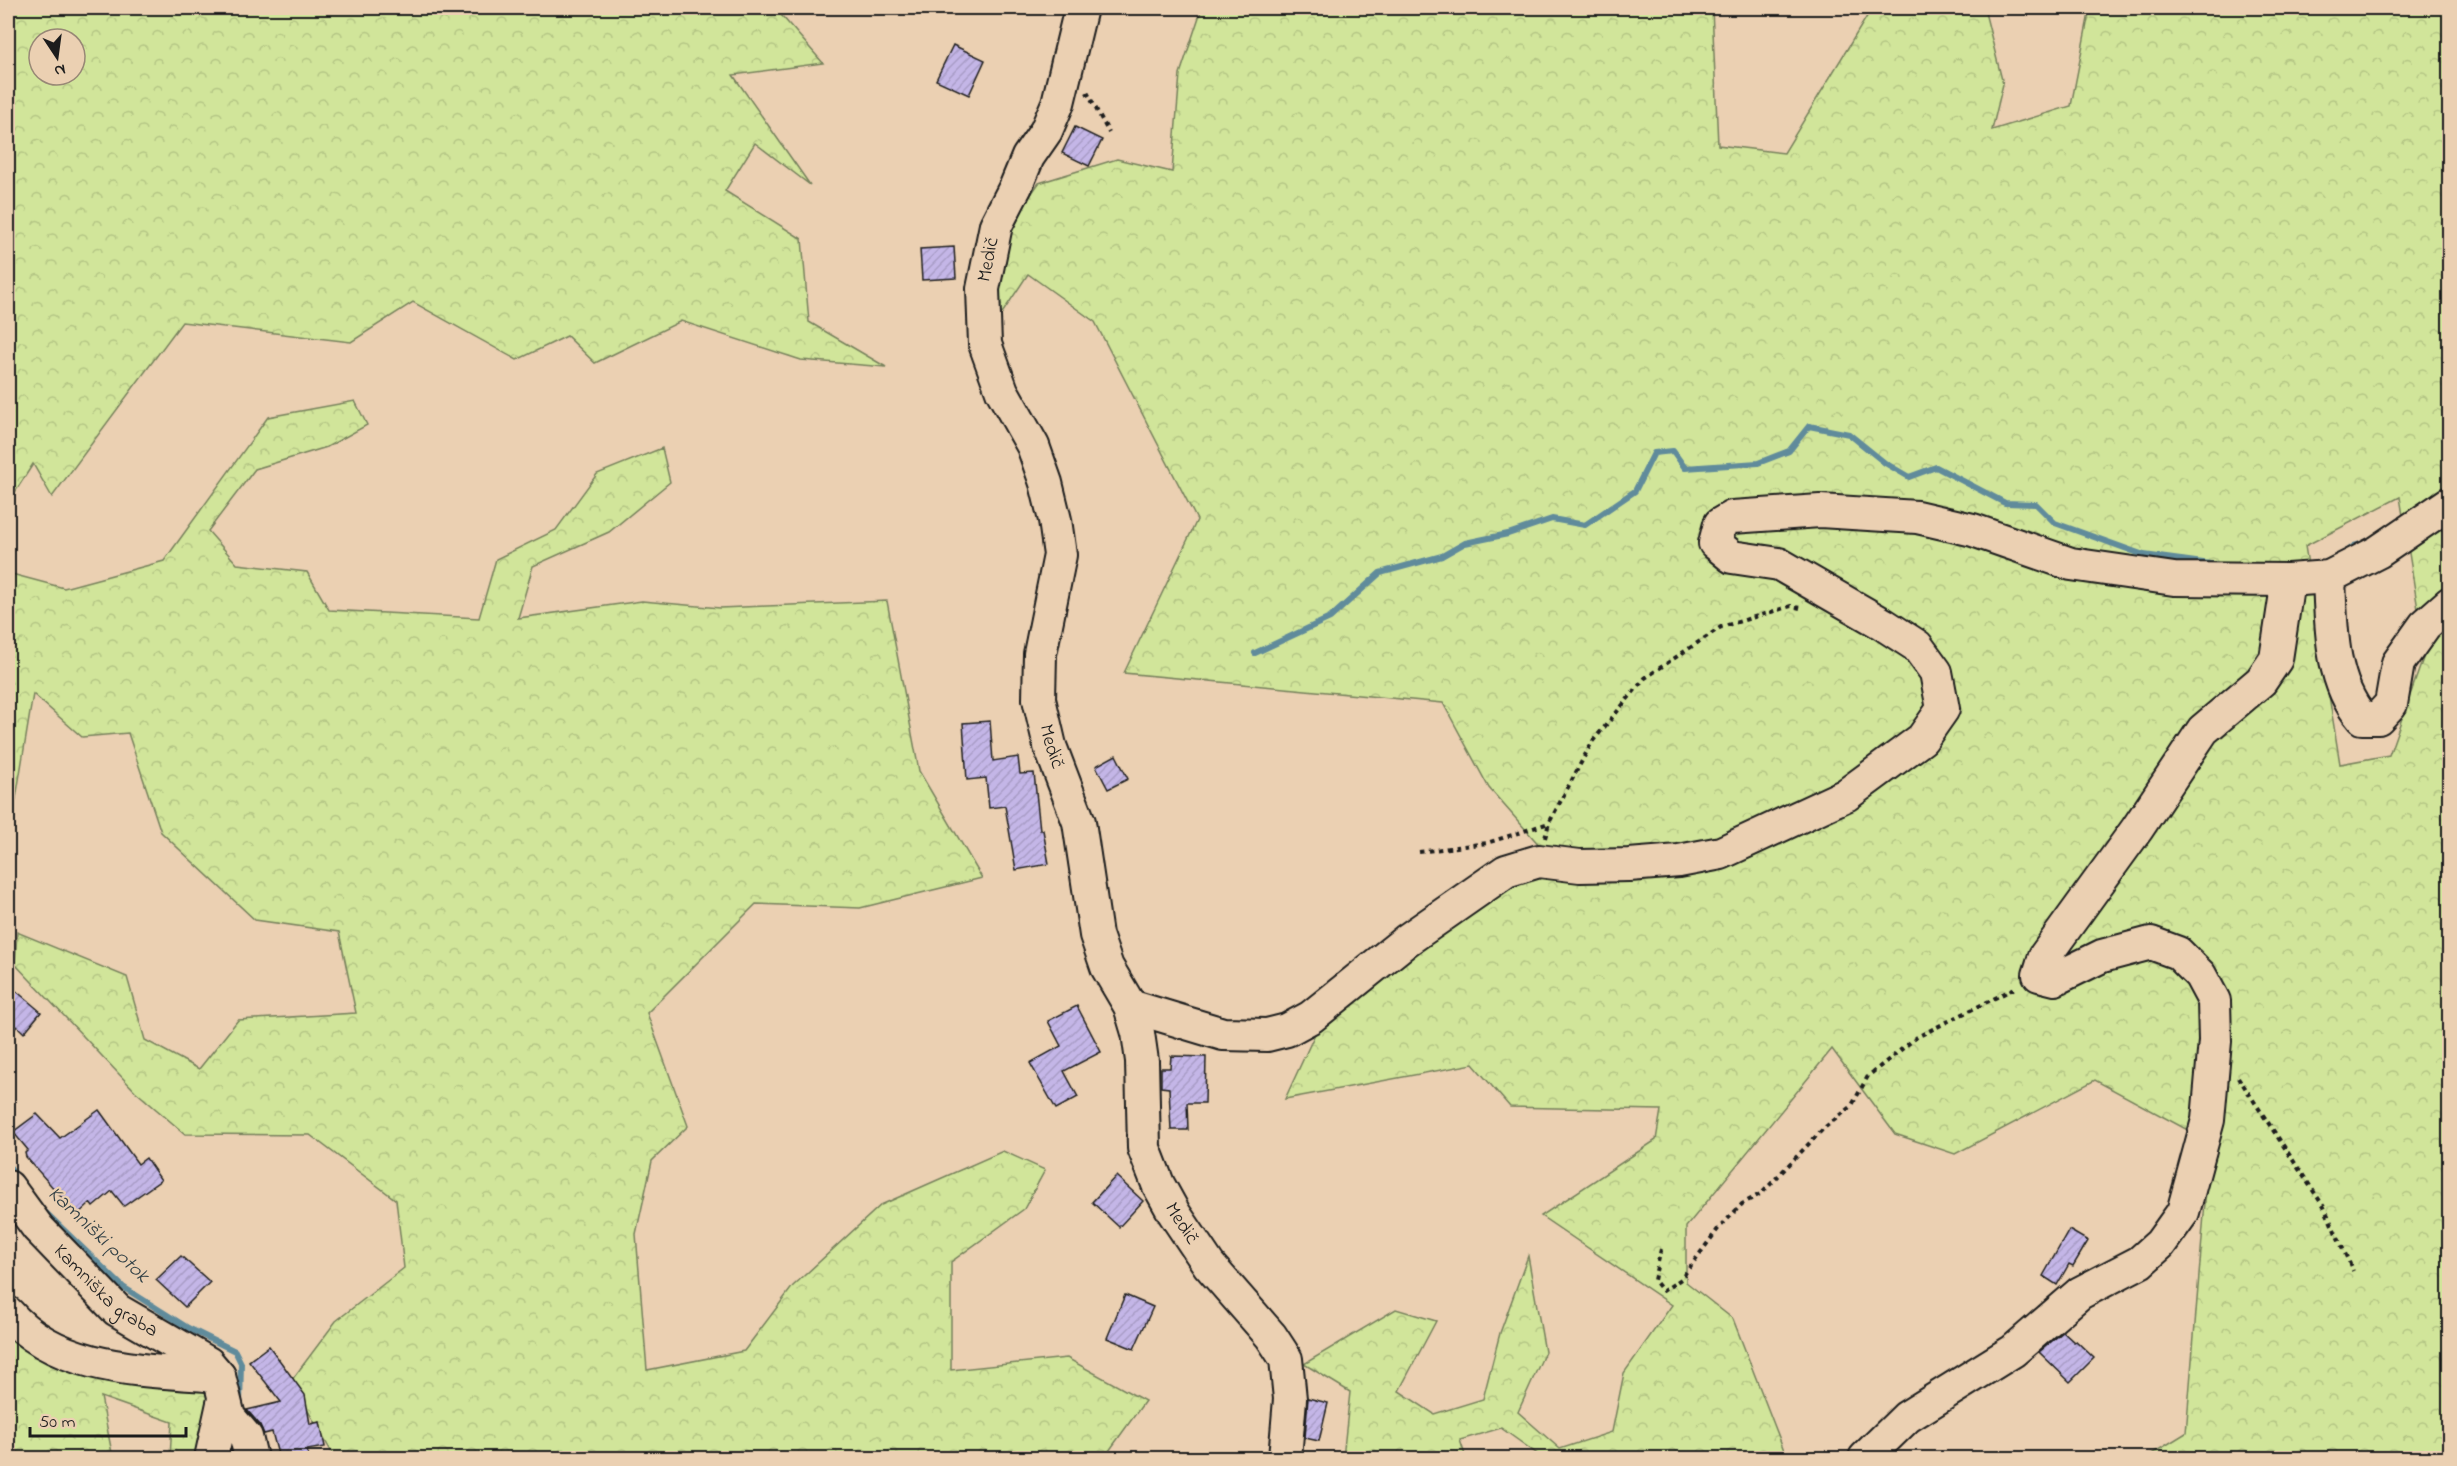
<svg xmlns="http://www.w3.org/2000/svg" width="2457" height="1466" viewBox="0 0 2457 1466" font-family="'Indie Flower',sans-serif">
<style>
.forest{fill:url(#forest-crowns);stroke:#76805b;stroke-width:1.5;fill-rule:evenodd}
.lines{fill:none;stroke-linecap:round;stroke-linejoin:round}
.stream{stroke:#608b9b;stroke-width:6}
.building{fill:url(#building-hatch);stroke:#1c1c1c;stroke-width:1.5}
.minor-casing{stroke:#1c1c1c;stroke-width:36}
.path{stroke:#1c1c1c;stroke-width:4;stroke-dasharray:4.5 4.5;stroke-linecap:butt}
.minor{stroke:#ebd0b2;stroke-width:32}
.labels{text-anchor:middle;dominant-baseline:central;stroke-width:4.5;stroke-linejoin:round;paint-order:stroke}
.street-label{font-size:20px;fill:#1c1c1c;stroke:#ebd0b2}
.water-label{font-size:21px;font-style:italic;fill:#334146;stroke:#ebd0b2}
</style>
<defs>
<pattern id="forest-crowns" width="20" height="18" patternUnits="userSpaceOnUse" patternTransform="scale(1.5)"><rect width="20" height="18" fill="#d1e59a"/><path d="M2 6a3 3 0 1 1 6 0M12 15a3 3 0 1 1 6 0" fill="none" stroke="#b3c484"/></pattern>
<pattern id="building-hatch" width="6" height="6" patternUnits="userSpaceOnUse" patternTransform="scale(1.5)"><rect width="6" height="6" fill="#c4b6e7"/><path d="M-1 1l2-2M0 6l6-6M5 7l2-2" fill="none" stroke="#a89cc6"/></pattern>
</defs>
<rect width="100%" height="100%" fill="#ebd0b2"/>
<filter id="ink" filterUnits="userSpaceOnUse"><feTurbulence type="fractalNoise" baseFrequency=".0167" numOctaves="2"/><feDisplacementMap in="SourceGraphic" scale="12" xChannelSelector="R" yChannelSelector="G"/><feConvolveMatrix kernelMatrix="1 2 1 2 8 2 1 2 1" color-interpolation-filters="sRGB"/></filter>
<g filter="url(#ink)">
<!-- forest -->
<g class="forest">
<path d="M8,8H775L823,63L733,75L810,185L755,143L725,191L802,239L809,322L886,367L801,360L681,321L595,363L567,336L517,360L413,302L351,342L182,322L52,497L33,464L8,503ZM39,39H75V75H39Z"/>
<path d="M1202,8H1712L1718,145L1784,153L1872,8H1984L2003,84L1992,130L2071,106L2090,8H2449V1458H2145L2186,1433L2210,1142L2095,1080L1955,1154L1895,1134L1832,1049L1686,1227V1282L1733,1319L1787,1458H1543L1501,1428L1460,1440L1466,1458H1343L1350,1392L1304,1364L1396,1309L1436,1321L1399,1391L1434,1414L1483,1399L1500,1333L1528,1256L1545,1352L1518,1412L1560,1449L1612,1432L1624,1373L1672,1305L1541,1216L1656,1140L1661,1110L1510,1107L1473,1064L1285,1099L1320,1023L1548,855L1489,788L1443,703L1124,673L1197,520L1095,322L1028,274L997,321L1003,234L1039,183L1117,159L1172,172L1180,74ZM2400,497L2425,653L2389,755L2340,764L2305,546Z"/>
<path d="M355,401L367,425L327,447L255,469L208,531L237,564L307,572L329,610L479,618L496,559L556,530L597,474L662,448L670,482L609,532L533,566L518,618L642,601L720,608L887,601L919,771L982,878L860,908L756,904L647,1013L688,1126L652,1161L636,1234L647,1370L744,1351L793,1286L881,1205L1003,1151L1045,1170L1024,1209L951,1262V1370L1067,1358L1145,1401L1104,1458H335L291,1381L336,1321L404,1268L396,1200L310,1135L185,1134L135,1091L15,964L17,932L127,977L145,1040L199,1069L238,1020L356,1013L339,932L255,920L161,832L128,733L82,737L33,694L11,829L8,832V573L64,588L164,561L268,417Z"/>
<path d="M8,1326L207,1386L217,1430L198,1458H170L172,1422L101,1397L113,1458H8Z"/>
</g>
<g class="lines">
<!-- stream -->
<g class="stream">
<path d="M2345,553L2354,546L2365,543"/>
<path d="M1255,653L1330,618L1380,573L1442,556L1465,543L1508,534L1552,519L1585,525L1635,491L1654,453L1673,451L1685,468L1758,463L1789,451L1809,426L1849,434L1885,463L1909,477L1936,467L2005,503L2036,504L2055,523L2144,555L2218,565"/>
<path d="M8,1165L18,1178"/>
<path d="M45,1212L123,1287L188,1328L235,1351L241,1363L240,1404"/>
</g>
</g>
<!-- building -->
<g class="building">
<path d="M953,45L985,60L969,95L936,80Z"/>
<path d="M1075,127L1102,140L1089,166L1062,153Z"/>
<path d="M954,247L956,278L922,280L920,249Z"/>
<path d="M990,721L993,761L1018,757L1020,774L1034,773L1040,830H1043L1049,864L1016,870L1005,806L989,808L986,778L967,780L963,723Z"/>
<path d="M1116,755L1128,779L1108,789L1096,766Z"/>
<path d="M8,984L41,1012L24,1033L17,1026L8,1037Z"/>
<path d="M1077,1006L1101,1052L1064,1071L1078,1097L1056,1109L1030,1063L1061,1046L1048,1021Z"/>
<path d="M1171,1056L1206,1057L1205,1103H1187L1188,1130H1171L1169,1088L1161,1087V1068H1170Z"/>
<path d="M99,1110L138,1164L146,1158L161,1180L124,1206L112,1191L93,1207L90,1203L77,1215L26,1157L25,1153L28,1150L13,1132L37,1114L60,1138Z"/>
<path d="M1116,1176L1143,1201L1119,1227L1092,1202Z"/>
<path d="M2069,1230L2088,1241L2073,1266L2069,1264L2057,1285L2043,1276Z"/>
<path d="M181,1256L210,1282L185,1307L156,1280Z"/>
<path d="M1125,1295L1153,1307L1134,1349L1107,1338Z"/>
<path d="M2063,1332L2074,1342L2076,1341L2094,1358L2070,1382L2039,1352Z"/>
<path d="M269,1346L305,1395L310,1424L320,1422L325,1447L307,1450L309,1458H279L272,1432L264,1434L260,1425L247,1410L281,1402L249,1361Z"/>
<path d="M1308,1398L1328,1403L1319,1441L1305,1438Z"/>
</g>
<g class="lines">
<defs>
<g id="minor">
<path id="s1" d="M1081,8L1058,103L1046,131L1028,157L1016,186L996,225L983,289L985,344L1002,391L1033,446L1046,483L1055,520L1060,555L1040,654L1039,699L1050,746L1079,822L1096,935L1107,967L1130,1006L1138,1033L1142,1061L1144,1148L1158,1184L1174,1213L1209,1265L1271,1336L1286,1359L1290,1399L1285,1458"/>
<path d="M2329,577C2331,623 2330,681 2362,718H2378L2391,704L2398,663L2425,625L2450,603"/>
<path d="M1130,1006L1223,1034L1267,1035L1287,1030L1311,1017L1407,940L1506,871L1539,861L1580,866L1629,865L1679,861L1721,853L1846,795L1922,739L1943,709L1936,672L1917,646L1883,624L1779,564L1732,557L1715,543L1720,524L1732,517L1820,511L1917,517L1973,530L2071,564L2174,579L2288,580L2329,577L2378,552L2450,503"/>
<path id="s2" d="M8,1187L38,1228L117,1310L208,1363L219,1376L229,1417L246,1437L251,1458"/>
<path d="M8,1313C59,1372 147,1370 219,1376"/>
<path d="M211,1458L224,1399"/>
<path d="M1865,1458L1907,1417L2013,1351L2080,1293L2140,1262L2160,1244L2183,1212L2208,1120L2215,1041L2214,1001L2200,975L2178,953L2151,943L2102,956L2055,979L2039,975L2045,956L2137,829L2203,730L2261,681L2276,659L2288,580"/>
</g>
</defs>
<!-- minor casing -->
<use href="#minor" class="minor-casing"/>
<!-- path -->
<g class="path">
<path d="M1087,92L1109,133"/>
<path d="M1545,838L1549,823L1592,742L1645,678L1721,627L1791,606L1800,608"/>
<path d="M1419,852L1487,843L1549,823"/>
<path d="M2238,1077L2324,1207L2353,1271"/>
<path d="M1661,1249L1654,1280L1663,1291L1681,1279L1718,1229L1742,1204L1762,1193L1824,1128L1851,1107L1868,1076L1917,1037L2017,987"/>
</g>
<!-- minor -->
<use href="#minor" class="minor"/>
</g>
</g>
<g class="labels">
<!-- street labels -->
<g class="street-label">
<text transform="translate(989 260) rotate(-79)">Medič</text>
<text stroke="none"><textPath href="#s1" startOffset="776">Medič</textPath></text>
<text stroke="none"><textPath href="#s1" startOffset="1278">Medič</textPath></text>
<text stroke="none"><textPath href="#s2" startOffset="144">Kamniška graba</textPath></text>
</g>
<!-- water labels -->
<g class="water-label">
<text transform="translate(98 1235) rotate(43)">Kamniški potok</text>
</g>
</g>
<!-- margin -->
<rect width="2457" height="1466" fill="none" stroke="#ebd0b2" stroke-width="30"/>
<rect x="15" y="15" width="2427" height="1436" fill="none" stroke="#1c1c1c" stroke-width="2" filter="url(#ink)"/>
<!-- north arrow -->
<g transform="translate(57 57) rotate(167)"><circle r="28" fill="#ebd0b2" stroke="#988876" stroke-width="1.5"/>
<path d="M0-4.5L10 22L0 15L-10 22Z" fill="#1c1c1c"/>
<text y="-9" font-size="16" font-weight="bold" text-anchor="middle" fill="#1c1c1c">N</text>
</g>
<!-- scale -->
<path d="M30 1427v9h156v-9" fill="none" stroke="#1c1c1c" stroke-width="3"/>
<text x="39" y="1427" font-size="18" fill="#1c1c1c" stroke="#ebd0b2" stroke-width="4.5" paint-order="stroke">50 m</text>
</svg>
